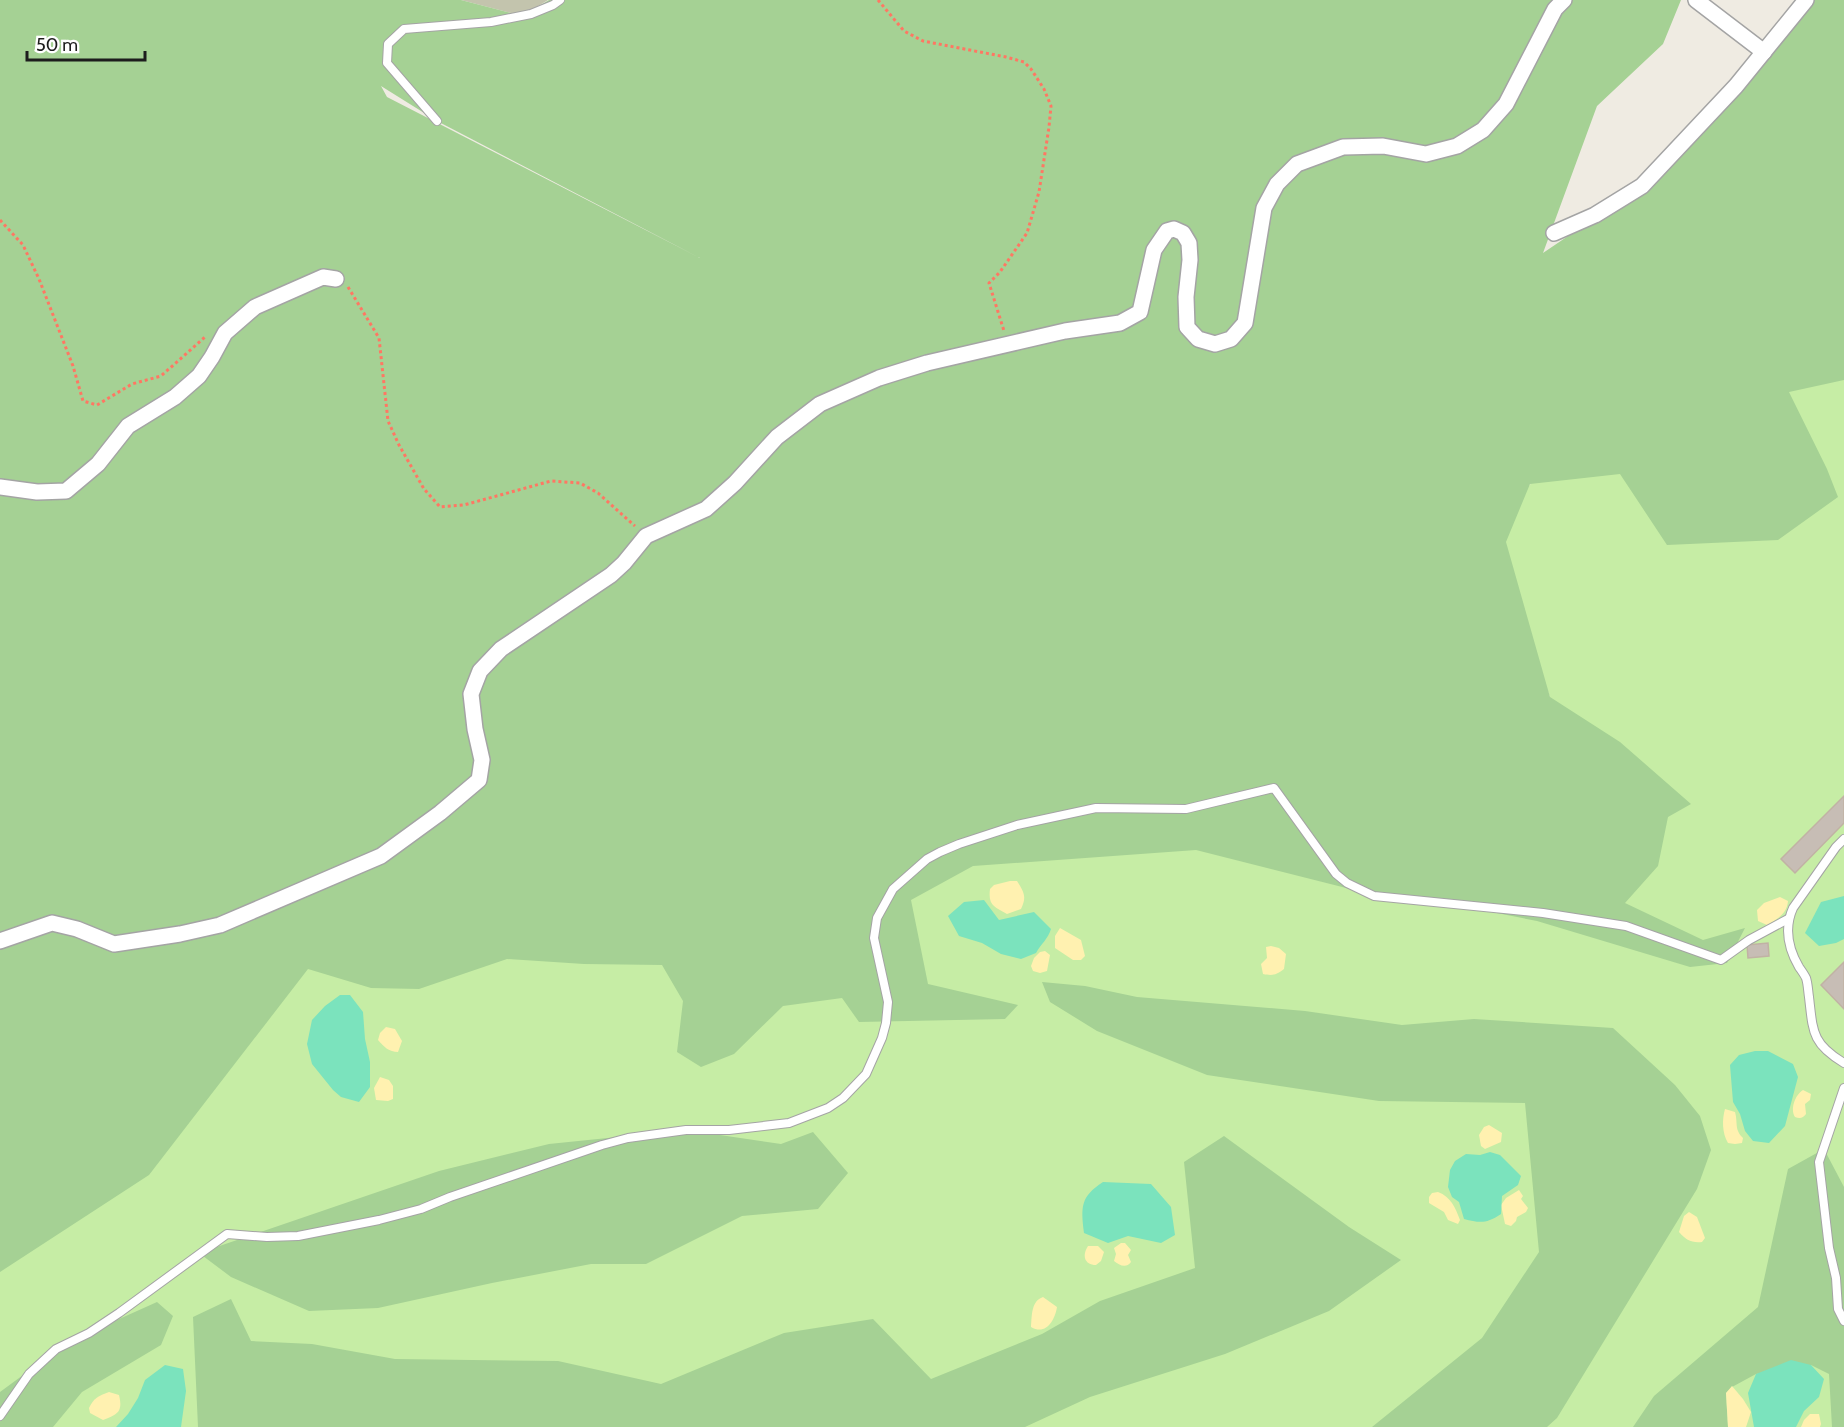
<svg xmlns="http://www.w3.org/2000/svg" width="1844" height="1427" viewBox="0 0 1844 1427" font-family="Cabin,sans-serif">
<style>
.construction{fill:#c3c4ad}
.grass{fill:#c6eda5}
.forest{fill:#a5d194;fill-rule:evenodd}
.sand{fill:#fff1b0}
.pitch{fill:#7be3bd}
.building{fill:#c7bdb5;stroke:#c1b2a4;stroke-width:1.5}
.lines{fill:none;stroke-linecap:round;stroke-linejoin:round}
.service-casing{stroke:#a4a4a4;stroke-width:10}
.minor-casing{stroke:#a4a4a4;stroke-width:18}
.path{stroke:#ff7763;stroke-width:3;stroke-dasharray:3 3;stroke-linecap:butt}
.service{stroke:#fff;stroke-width:8}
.minor{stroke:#fff;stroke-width:15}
</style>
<rect width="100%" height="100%" fill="#efebe2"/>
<!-- construction -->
<path class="construction" d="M461,0H548L522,16Z"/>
<!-- grass -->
<path class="grass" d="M1844,351V1427H0V1195L298,928L1550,697L1546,686L1473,550L1634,365Z"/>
<!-- forest -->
<g class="forest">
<path d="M0,0H461L522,16L549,0H1681L1663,44L1597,106L1543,253L1642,186L1803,0H1844V380L1789,392L1827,469L1838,497L1778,540L1667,545L1620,474L1530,484L1506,542L1550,697L1620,742L1691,804L1668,817L1658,866L1625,903L1703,940L1745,928L1727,963L1690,967L1537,921L1436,901L1362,892L1196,850L973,866L911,900L928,984L1018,1005L1005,1019L859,1022L842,998L783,1006L734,1054L701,1067L677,1052L683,1001L662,965L584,964L507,959L419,989L371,988L308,969L149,1175L0,1272ZM381,86L437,121L700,258L387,97Z"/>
<path d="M1042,982L1085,986L1137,997L1305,1011L1402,1025L1474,1019L1613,1028L1675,1085L1700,1116L1711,1150L1697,1189L1557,1418L1547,1427H1372L1482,1338L1539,1252L1525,1103L1379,1101L1207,1075L1097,1031L1050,1002Z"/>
<path d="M686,1130L781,1144L813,1132L848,1173L818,1209L742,1216L646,1264H591L492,1283L378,1308L309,1311L231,1277L199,1253L439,1171L549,1144Z"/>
<path d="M1224,1136L1349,1227L1401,1260L1329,1311L1225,1354L1090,1397L1025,1427H198L193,1317L231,1299L251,1341L312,1344L395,1359L558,1361L661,1384L784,1333L873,1319L931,1379L1042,1334L1100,1301L1195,1268L1184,1162Z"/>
<path d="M1824,1149L1844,1187V1427H1832L1829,1374L1811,1365L1756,1374L1732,1387L1726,1393L1728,1427H1633L1654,1396L1758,1307L1788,1169Z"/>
<path d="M157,1302L173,1316L161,1345L82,1392L53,1427H0V1392L68,1342Z"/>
</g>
<!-- sand -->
<g class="sand">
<path d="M1010,881H1017C1024,892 1027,897 1021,909L1007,914C994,906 988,906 990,889L994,885Z"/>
<path d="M1780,897L1788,901C1787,914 1777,919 1767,925L1758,921L1757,910L1764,903Z"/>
<path d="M1060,928L1081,940L1085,956L1081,960H1073L1055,948V936Z"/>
<path d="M1271,946L1279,948L1286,954L1284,969C1276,975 1273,976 1263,974L1261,964L1267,958L1266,947Z"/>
<path d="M1045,951L1050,955L1047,971L1040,973L1033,971L1031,966L1034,958L1040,952Z"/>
<path d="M386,1027L395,1029L402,1041L398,1052C389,1052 384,1047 378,1040L380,1033Z"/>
<path d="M380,1077L389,1080L393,1086V1099L388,1101L376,1100L374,1088Z"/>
<path d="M1803,1090L1811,1094L1810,1100L1805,1104L1806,1114C1803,1118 1800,1119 1795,1117C1790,1109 1795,1095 1803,1090Z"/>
<path d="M1725,1109L1735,1112C1737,1118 1736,1127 1738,1131C1739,1134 1741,1136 1743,1138L1742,1143L1735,1144L1728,1143C1722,1133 1722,1119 1725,1109Z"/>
<path d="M1489,1125L1502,1133L1501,1142L1485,1149L1481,1146L1479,1135L1484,1127Z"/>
<path d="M1519,1190L1523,1196L1521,1199L1528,1208L1526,1212L1517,1217L1516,1221L1511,1226L1505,1224L1501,1205L1506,1198Z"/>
<path d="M1438,1192C1451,1197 1455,1207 1460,1220L1458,1224L1448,1220L1444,1212L1429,1203V1197L1432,1193Z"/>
<path d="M1689,1212L1697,1217L1705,1238L1702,1242C1691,1243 1686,1240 1679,1232L1684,1216Z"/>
<path d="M1121,1243H1125L1131,1250L1128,1255L1131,1262C1126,1269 1119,1265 1114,1261L1116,1254L1114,1248Z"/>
<path d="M1088,1246H1098L1104,1252L1101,1261L1096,1265C1084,1265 1082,1255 1088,1246Z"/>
<path d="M1043,1297L1057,1307C1055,1320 1046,1336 1031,1327C1032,1316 1031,1301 1043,1297Z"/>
<path d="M1732,1386L1743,1399L1751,1412L1746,1427H1728L1726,1393Z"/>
<path d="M109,1392L119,1395C123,1412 118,1414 103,1420L90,1413L89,1408C94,1398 98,1396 109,1392Z"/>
<path d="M1810,1414H1819L1821,1424L1820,1427H1801L1804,1420Z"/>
</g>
<!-- pitch -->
<g class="pitch">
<path d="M1844,896V939L1836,943L1819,946L1805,933L1821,902Z"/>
<path d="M984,900L999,920L1034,912L1051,929C1048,939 1041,944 1036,953L1021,959L1001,954L982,943L959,936L948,916L964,902Z"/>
<path d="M340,995H350L363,1012L365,1039L370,1062V1087L359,1102L341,1097L333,1090L312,1064L307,1044L312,1020L325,1006Z"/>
<path d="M1755,1051H1768L1793,1064L1798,1077L1785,1126L1769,1143L1753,1141L1745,1131L1740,1114L1733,1102L1730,1065L1739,1055Z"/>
<path d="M1490,1152L1500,1155L1521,1176L1518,1185L1502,1196L1501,1214C1486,1224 1480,1223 1464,1219L1459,1202L1452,1197L1448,1187L1450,1170L1455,1161L1466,1154L1480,1155Z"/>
<path d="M1103,1182L1151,1184L1171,1207L1175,1235L1161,1243L1128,1236L1108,1243L1084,1233C1081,1207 1080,1197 1103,1182Z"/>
<path d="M1791,1360L1811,1365L1824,1379L1819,1397L1804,1411L1796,1427H1754L1748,1393L1756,1374Z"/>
<path d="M165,1365L183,1369L186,1391L181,1427H116L128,1414L138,1398L145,1380Z"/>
</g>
<!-- building -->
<g class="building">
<path d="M1844,796V823L1795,873L1781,859Z"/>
<path d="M1768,943L1769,956L1748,958L1747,945Z"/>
<path d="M1844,962V1009L1821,985Z"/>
</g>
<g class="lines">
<defs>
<g id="service">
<path d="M437,121L387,63L388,44L404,29L491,22L531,14L553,5L560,0"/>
<path d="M1844,839L1836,847L1793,908C1784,928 1788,948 1799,967C1801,970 1804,974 1806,978C1808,984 1808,991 1809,997C1813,1032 1812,1044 1844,1063"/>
<path d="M1844,1088L1819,1162L1829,1248L1836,1278L1838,1309L1844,1321"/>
<path d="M0,1416L29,1374L56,1349L89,1333L119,1313L227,1234L267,1237L298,1236L379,1220L421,1209L450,1197L602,1145L628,1138L686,1130H729L789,1123L828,1108L843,1098L866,1074L882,1038L886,1023L888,1002L874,938L877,918L893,889L927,859L940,852L959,844L1017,825L1096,808L1186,809L1274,788L1336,874L1347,883L1374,896L1543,913L1626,926L1721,960L1749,940L1788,919"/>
</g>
<g id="minor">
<path d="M1696,0L1764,52"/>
<path d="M1554,233L1595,215L1642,186L1736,86L1806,0"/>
<path d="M0,487L37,492L66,491L98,464L128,426L175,397L199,376L212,357L225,333L255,307L323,277L336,279"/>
<path d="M0,941L52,923L77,929L114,944L180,934L220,925L381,856L440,813L479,780L482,760L475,729L471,694L480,671L501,649L611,575L624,563L646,536L706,509L735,483L777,437L820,404L879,378L927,363L1065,331L1120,323L1140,312L1154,250L1167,231L1174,229L1183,233L1189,243L1190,260L1186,297L1187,327L1198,339L1215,344L1231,339L1245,323L1264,208L1277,184L1297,164L1343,147L1383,146L1426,154L1457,146L1483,130L1506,104L1555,9L1564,0"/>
</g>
</defs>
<!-- service casing -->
<use href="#service" class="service-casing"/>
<!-- minor casing -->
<use href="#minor" class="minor-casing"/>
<!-- path -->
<g class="path">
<path d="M878,0L904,31L923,41L1006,57L1024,62L1031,69L1044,89L1051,106L1049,127L1039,192L1027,233L1000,272L989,283L1004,331"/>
<path d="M0,220L23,245L39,279L73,366L83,401L97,405L132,384L161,376L205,337"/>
<path d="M348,287L379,338L388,421L399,445L424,489L440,507L464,505L551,481L580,483L598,493L635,526"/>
</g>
<!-- service -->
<use href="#service" class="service"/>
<!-- minor -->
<use href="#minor" class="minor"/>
</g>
<!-- scale -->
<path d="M27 51v9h118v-9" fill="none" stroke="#1d1d1d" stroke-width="3"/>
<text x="36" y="51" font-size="18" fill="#1d1d1d" stroke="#ffffff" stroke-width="4.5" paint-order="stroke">50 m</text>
</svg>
